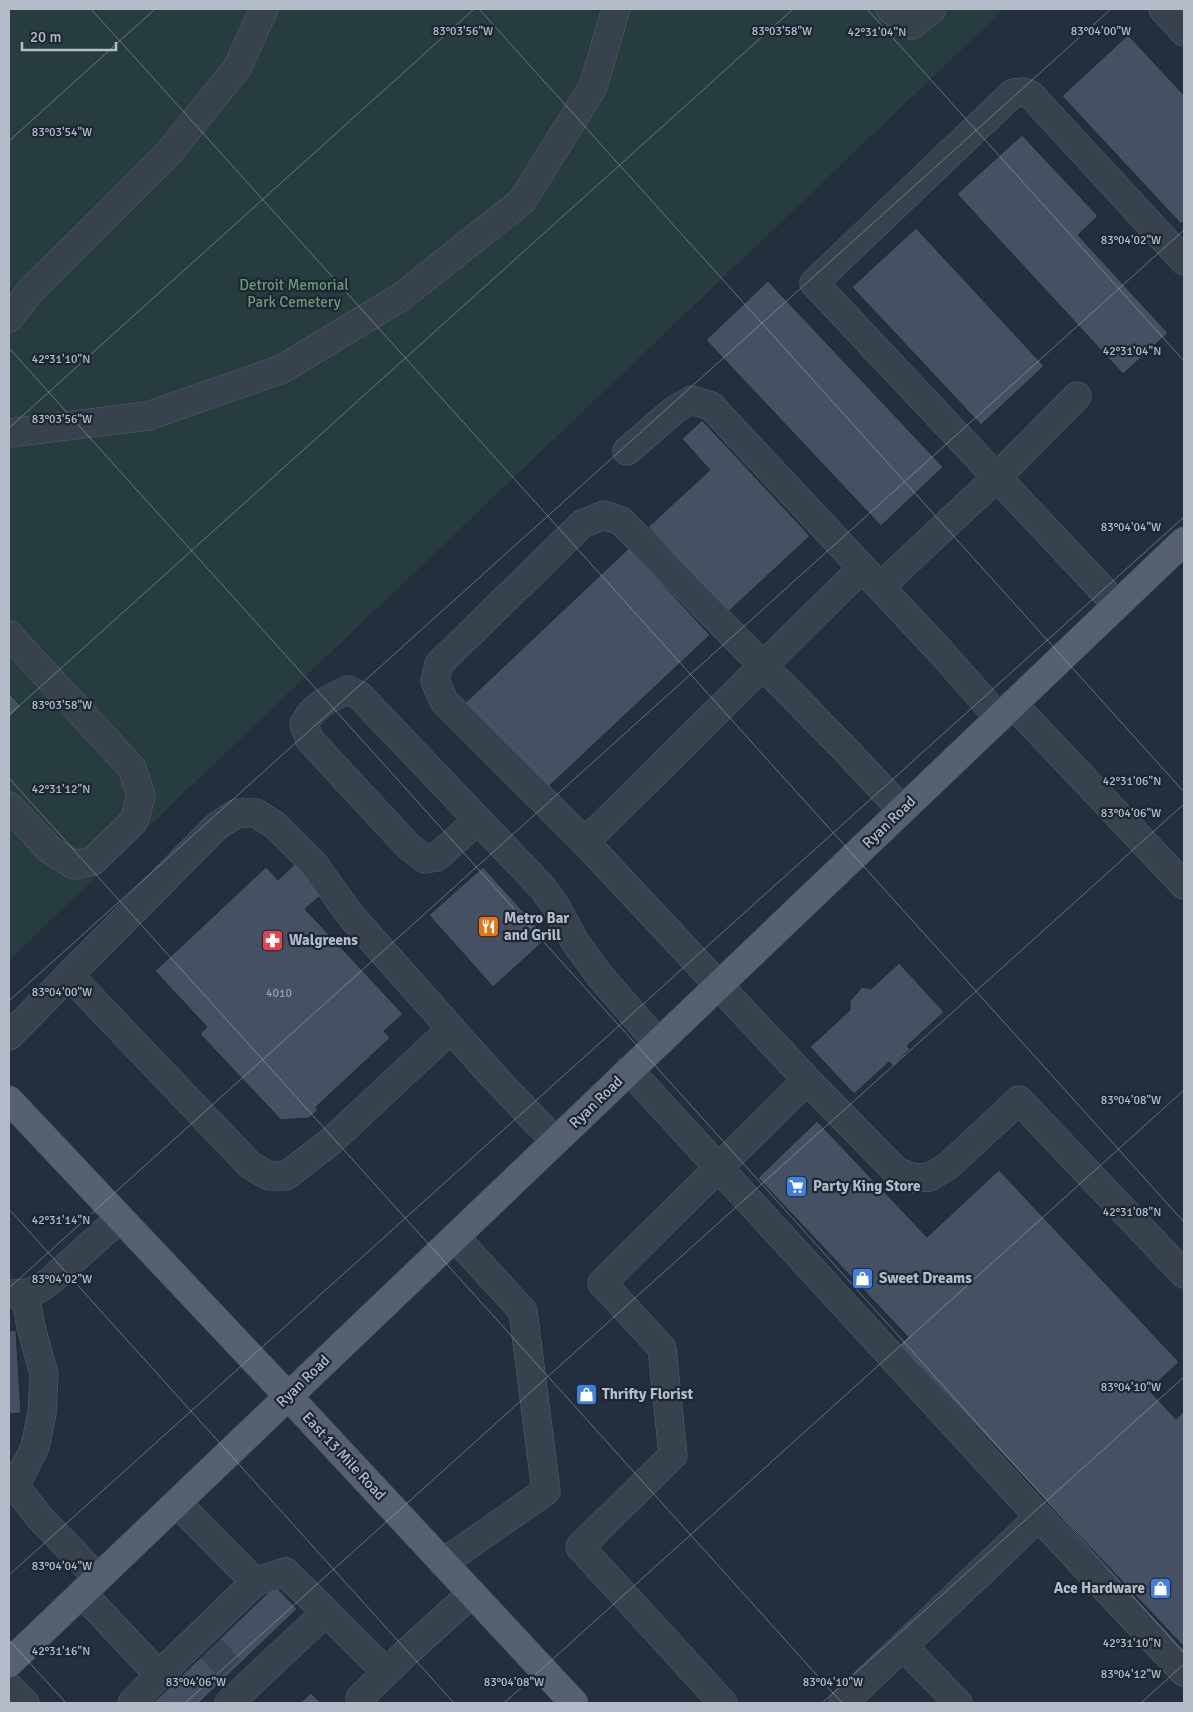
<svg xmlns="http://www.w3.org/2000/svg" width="1193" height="1712" viewBox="0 0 1193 1712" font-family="Signika,sans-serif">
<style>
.green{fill:#263c3f}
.building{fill:#455162;stroke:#1f2835}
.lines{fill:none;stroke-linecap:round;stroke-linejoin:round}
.minor-tunnel{stroke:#3a4453;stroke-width:28;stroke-dasharray:28 14;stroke-linecap:butt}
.minor-casing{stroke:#565f6c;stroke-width:29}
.major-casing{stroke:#414a57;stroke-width:29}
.minor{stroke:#38414e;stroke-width:28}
.major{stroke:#56606e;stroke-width:28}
.ticks{fill:none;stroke:#b4bcc9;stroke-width:1;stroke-opacity:0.45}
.labels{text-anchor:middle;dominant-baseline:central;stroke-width:4.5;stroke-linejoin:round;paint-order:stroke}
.number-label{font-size:12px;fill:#98a1af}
.park-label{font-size:15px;fill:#6b9a76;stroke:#1d2633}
.street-label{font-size:15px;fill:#b4bcc9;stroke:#1d2633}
.poi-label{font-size:15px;font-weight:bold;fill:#b4bcc9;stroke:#1d2633;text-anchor:start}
.ticks-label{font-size:12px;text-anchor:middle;fill:#b4bcc9;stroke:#1d2633;stroke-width:4.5;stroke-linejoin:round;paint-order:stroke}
</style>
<rect width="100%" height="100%" fill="#242f3e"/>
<!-- green -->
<path class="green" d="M9,9H1004L9,960Z"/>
<!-- building -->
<g class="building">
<path d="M1128,35L1184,95V221L1181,224L1062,96Z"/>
<path d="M1022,135L1098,216L1078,235L1168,333L1123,374L957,194Z"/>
<path d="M916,228L1044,366L981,425L852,287Z"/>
<path d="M768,281L943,467L881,526L706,340Z"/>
<path d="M702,420L810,536L728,612L648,527L710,470L682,439Z"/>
<path d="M629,548L710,635L544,791L463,705Z"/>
<path d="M9,693L21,706L9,718Z"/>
<path d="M297,862L325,892L305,909L403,1014L384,1031L390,1038L316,1107L318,1110L309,1118L281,1120L200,1034L207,1027L155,971L266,867L278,880Z"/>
<path d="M483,867L547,938L493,987L429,915Z"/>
<path d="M899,963L944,1012L907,1046L910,1049L893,1066L889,1062L854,1094L810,1047L850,1010V1001L862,987L871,989Z"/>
<path d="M817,1121L927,1237L999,1170L1179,1362L1149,1390L1176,1419L1184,1411V1647L900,1345L908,1337L758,1178Z"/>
<path d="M16,1330L21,1413L9,1414V1331Z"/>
<path d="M275,1586L297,1609L199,1703H153Z"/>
<path d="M311,1693L321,1703H300Z"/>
</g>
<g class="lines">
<!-- minor-tunnel -->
<path class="minor-tunnel" d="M211,1648L232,1671"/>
<defs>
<g id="minor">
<path d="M890,9L912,25L932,9"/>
<path d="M1163,9L1184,32"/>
<path d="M9,318L32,289L167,155L237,68L264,9"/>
<path d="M9,433L148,416L282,369L401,297L522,201L593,87L616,9"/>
<path d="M627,451L673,411L691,400L711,406L941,652L999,718"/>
<path d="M880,587L997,477L1077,396"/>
<path d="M1117,605L814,283L1013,93L1024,92L1031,95L1184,261"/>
<path d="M9,635L132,768L141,796L134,821L93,861L74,865L49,849L9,806"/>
<path d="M1013,704L1184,885"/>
<path d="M478,820L437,857L425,859L409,847L309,739L304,724C313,706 329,698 348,690L360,696L541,886L555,905L575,942L600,976L658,1043"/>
<path d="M585,842L862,568"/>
<path d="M69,975L250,1165L269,1176H286L330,1142L451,1029"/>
<path d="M9,1036L217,826L237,813H256L275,825L313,863L351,916L494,1077L555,1141"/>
<path d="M629,1070L1039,1517L843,1703"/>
<path d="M807,1080L896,1171L913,1178L930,1177L948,1166L1019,1100L1184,1274"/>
<path d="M9,1294C28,1294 34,1293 49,1282L120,1218"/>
<path d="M9,1483L15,1486L40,1518L98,1578"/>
<path d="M15,1486L35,1447L42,1413L44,1374L31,1327L25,1294"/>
<path d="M1039,1517L1184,1672"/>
<path d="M443,1563L546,1491L523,1311L455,1237"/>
<path d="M255,1582L285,1572L326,1612"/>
<path d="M82,1593L159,1675L132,1703"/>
<path d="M903,1646L958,1703"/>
<path d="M159,1675L255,1582L177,1503"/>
<path d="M9,1687L25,1703"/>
<path d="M360,1698L407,1652L472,1593"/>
<path d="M229,1703L326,1612L386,1672"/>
<path d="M723,1703L580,1547L673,1455L662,1348L602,1283L807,1080L585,842L444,701L435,681L439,664L582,524L604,515L621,521L842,746L902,810"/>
</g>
<g id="major">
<path d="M9,1100L288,1396L574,1703"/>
<path d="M9,1663L1184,541"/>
</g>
</defs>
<!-- minor casing -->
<use href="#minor" class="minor-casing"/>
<!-- major casing -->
<use href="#major" class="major-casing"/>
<!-- minor -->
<use href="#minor" class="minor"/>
<!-- major -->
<use href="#major" class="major"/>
</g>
<!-- ticks -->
<path class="ticks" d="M91,9L1184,1222M479,9L1184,792M867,9L1184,361M9,141L155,9M9,348L1184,1653M9,428L474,9M9,715L793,9M9,778L842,1703M9,1001L1111,9M9,1209L454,1703M9,1288L1184,230M9,1575L1184,517M9,1640L66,1703M185,1703L1184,804M504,1703L1184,1090M822,1703L1184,1377M1141,1703L1184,1664"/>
<!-- icons -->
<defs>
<symbol id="restaurant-square" viewBox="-11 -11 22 22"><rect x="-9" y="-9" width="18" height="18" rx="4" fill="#e8710a" stroke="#1d2633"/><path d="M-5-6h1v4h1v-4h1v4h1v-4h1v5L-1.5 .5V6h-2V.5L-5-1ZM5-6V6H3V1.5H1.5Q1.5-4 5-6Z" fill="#fff"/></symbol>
<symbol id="pharmacy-square" viewBox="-11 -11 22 22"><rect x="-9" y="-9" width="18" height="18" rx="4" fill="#e0444e" stroke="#1d2633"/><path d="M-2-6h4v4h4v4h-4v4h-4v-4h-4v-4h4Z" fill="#fff"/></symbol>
<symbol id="supermarket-square" viewBox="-11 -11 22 22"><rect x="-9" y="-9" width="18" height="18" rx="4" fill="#3f7fe0" stroke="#1d2633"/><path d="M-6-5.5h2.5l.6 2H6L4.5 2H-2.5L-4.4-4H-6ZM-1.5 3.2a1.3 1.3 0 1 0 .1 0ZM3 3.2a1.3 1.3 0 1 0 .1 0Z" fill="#fff"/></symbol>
<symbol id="shop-square" viewBox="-11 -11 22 22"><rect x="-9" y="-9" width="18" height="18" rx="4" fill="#3f7fe0" stroke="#1d2633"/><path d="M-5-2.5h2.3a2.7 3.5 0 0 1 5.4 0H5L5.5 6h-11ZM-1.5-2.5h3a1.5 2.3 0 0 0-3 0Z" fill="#fff"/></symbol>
</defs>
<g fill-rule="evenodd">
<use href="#restaurant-square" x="476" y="914" width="25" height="25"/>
<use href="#pharmacy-square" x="260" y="928" width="25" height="25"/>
<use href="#supermarket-square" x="784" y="1174" width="25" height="25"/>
<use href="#shop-square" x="850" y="1266" width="25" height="25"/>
<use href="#shop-square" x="574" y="1382" width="25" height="25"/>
<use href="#shop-square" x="1148" y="1576" width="25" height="25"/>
</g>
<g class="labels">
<!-- number labels -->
<g class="number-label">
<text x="279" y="993">4010</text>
</g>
<!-- park labels -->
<g class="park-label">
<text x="294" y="285">Detroit Memorial<tspan x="294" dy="17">Park Cemetery</tspan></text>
</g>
<!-- street labels -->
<g class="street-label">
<text transform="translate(889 822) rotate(-44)">Ryan Road</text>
<text transform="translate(596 1102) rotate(-44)">Ryan Road</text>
<text transform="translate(303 1381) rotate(-44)">Ryan Road</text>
<text transform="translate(344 1456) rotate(47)">East 13 Mile Road</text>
</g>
<!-- poi labels -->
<g class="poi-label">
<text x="504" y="918">Metro Bar<tspan x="504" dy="17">and Grill</tspan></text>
<text x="289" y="940">Walgreens</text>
<text x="813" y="1186">Party King Store</text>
<text x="879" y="1278">Sweet Dreams</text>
<text x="602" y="1394">Thrifty Florist</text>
<text x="1145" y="1588" text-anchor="end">Ace Hardware</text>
</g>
</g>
<g class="ticks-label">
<text x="782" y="35">83°03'58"W</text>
<text x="1101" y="35">83°04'00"W</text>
<text x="463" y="35">83°03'56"W</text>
<text x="877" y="36">42°31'04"N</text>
<text x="62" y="136">83°03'54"W</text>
<text x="1131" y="244">83°04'02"W</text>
<text x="1132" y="355">42°31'04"N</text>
<text x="61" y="363">42°31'10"N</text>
<text x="62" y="423">83°03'56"W</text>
<text x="1131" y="531">83°04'04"W</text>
<text x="62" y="709">83°03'58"W</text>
<text x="1132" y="785">42°31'06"N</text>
<text x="61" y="793">42°31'12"N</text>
<text x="1131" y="817">83°04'06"W</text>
<text x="62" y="996">83°04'00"W</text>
<text x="1131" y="1104">83°04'08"W</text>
<text x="1132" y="1216">42°31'08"N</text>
<text x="61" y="1224">42°31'14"N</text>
<text x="62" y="1283">83°04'02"W</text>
<text x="1131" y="1391">83°04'10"W</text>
<text x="62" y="1570">83°04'04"W</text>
<text x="1132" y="1647">42°31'10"N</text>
<text x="61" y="1655">42°31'16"N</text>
<text x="1131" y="1678">83°04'12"W</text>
<text x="196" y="1686">83°04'06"W</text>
<text x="514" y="1686">83°04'08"W</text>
<text x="833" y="1686">83°04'10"W</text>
</g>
<!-- border -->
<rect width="1193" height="1712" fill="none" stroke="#b4bcc9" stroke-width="20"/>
<!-- scale -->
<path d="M22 42v8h94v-8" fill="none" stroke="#b4bcc9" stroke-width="2.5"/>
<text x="30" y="42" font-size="15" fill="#b4bcc9" stroke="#1d2633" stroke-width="4" paint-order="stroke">20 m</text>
</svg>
